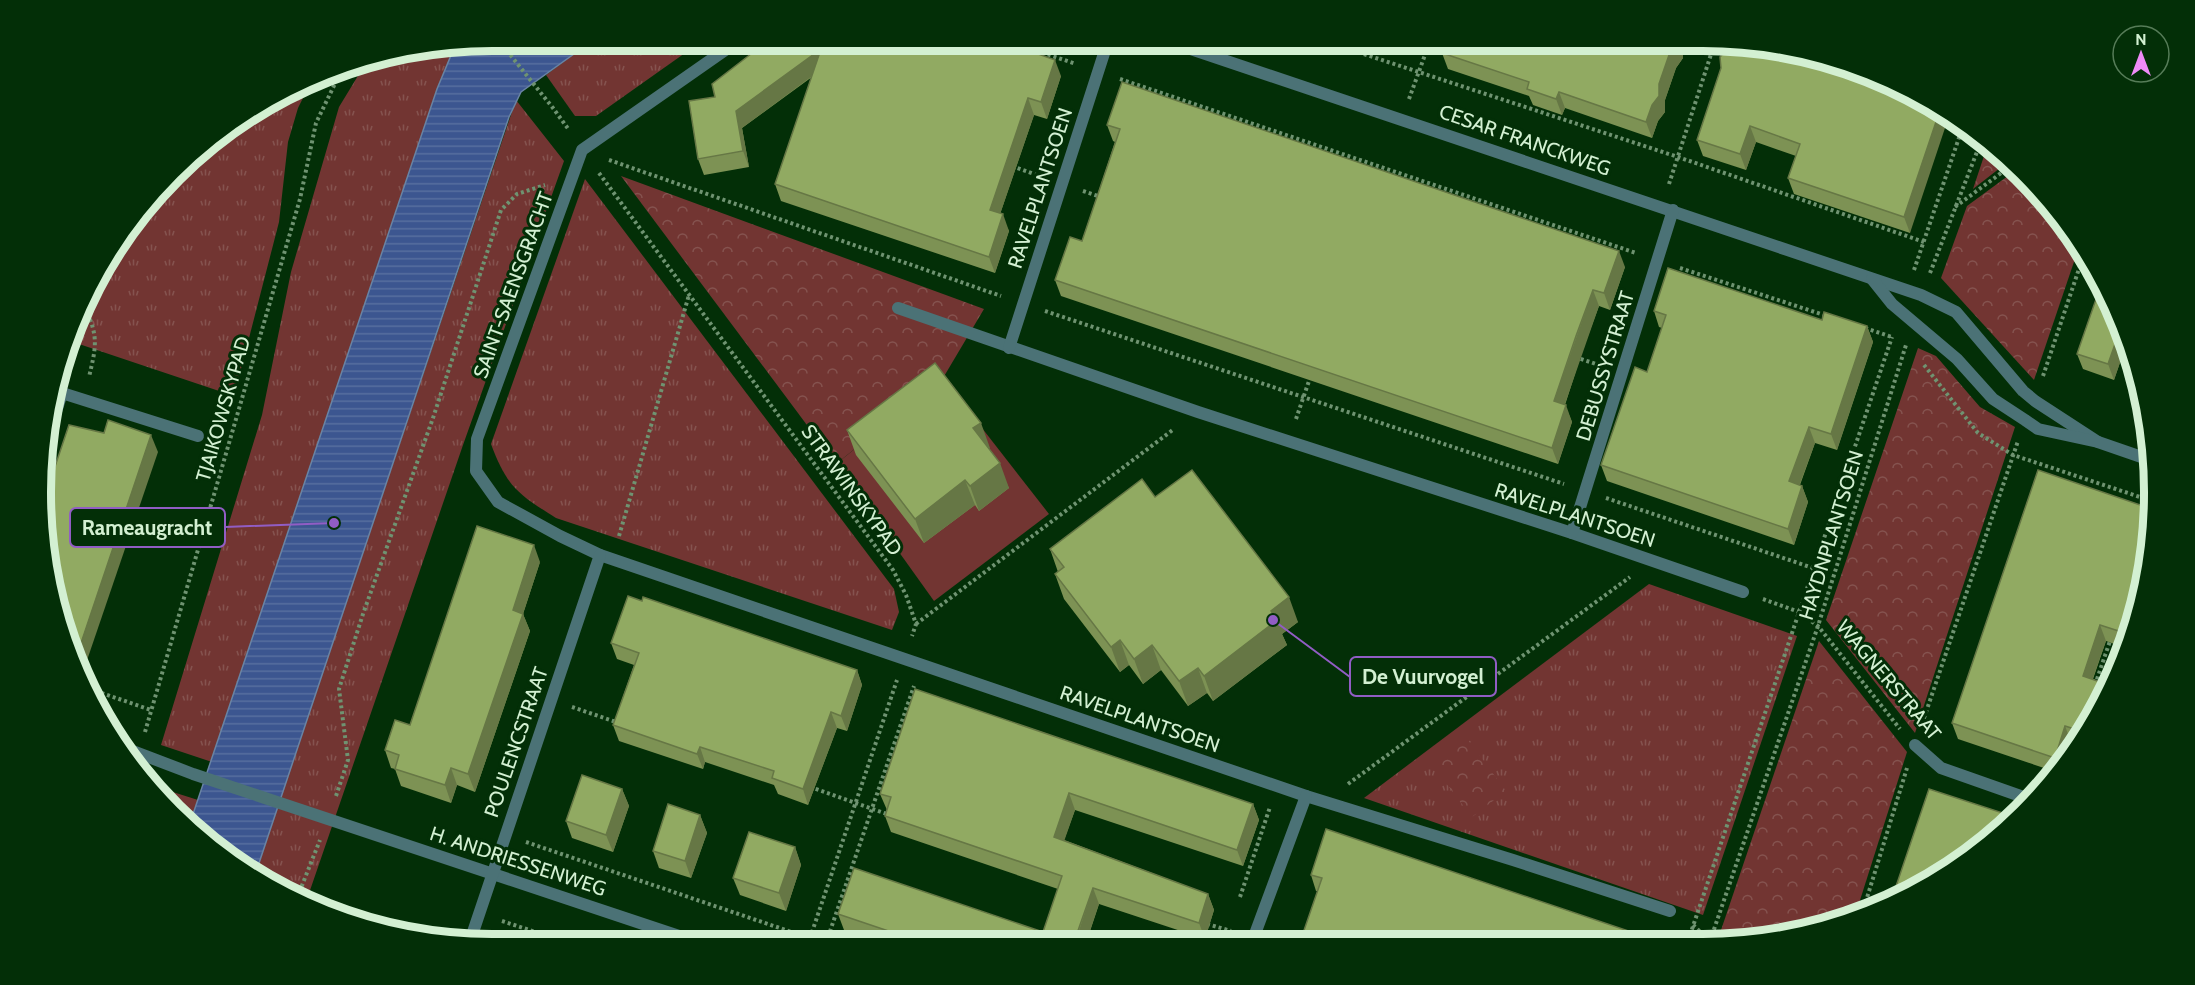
<svg xmlns="http://www.w3.org/2000/svg" width="2195" height="985" viewBox="0 0 2195 985" font-family="Cabin,sans-serif">
<style>
.grass{fill:url(#grass-tufts)}
.forest{fill:url(#forest-crowns)}
.pitch{fill:#723532}
.water{fill:url(#water-rules);stroke:#6984a4;stroke-width:1.5}
.lines{fill:none;stroke-linecap:round;stroke-linejoin:round}
.path{stroke:#6f9371;stroke-width:4;stroke-dasharray:3 3;stroke-linecap:butt}
.service{stroke:#4b7276;stroke-width:12}
.minor{stroke:#4b7276;stroke-width:12}
.wall{fill:#7d9254}
.shaded-wall{fill:#667745}
.building{fill:#91aa62;stroke:#667745;stroke-width:1.5}
.labels{text-anchor:middle;dominant-baseline:central;stroke-width:6;stroke-linejoin:round;paint-order:stroke}
.street-label{font-size:20px;fill:#d3f0d2;stroke:#032f07}
.rim{fill:none;stroke:#d3f0d2;stroke-width:8}
.leader{fill:none;stroke:#915dc4;stroke-width:2}
.callout-dot{fill:#915dc4;stroke:#032f07;stroke-width:2}
.callout{fill:#032f07;stroke:#915dc4;stroke-width:2}
.callout-label{font-size:21px;text-anchor:middle;font-weight:bold;fill:#d3f0d2}
</style>
<defs>
<pattern id="grass-tufts" width="24" height="20" patternUnits="userSpaceOnUse" patternTransform="scale(1.5)"><rect width="24" height="20" fill="#723532"/><path d="M3 7l-1-3M5 7V3M7 7l1-3M15 17l-1-3M17 17v-4M19 17l1-3" fill="none" stroke="#85534f"/></pattern>
<pattern id="forest-crowns" width="20" height="18" patternUnits="userSpaceOnUse" patternTransform="scale(1.5)"><rect width="20" height="18" fill="#723532"/><path d="M2 6a3 3 0 1 1 6 0M12 15a3 3 0 1 1 6 0" fill="none" stroke="#85534f"/></pattern>
<pattern id="water-rules" width="6" height="5" patternUnits="userSpaceOnUse" patternTransform="scale(1.5)"><rect width="6" height="5" fill="#3c5690"/><path d="M0 2.5h6" fill="none" stroke="#576f9f"/></pattern>
</defs>
<rect width="100%" height="100%" fill="#032f07"/>
<!-- grass -->
<g class="grass">
<path d="M591,41H702L596,116H575L546,75Z"/>
<path d="M458,46L452,53L437,89L212,762L161,745L262,415L291,272L339,107L367,61Z"/>
<path d="M312,80L298,108L288,142L279,222L234,396L73,342L101,267L195,152L267,101Z"/>
<path d="M516,100L564,161L463,445L306,902L267,884L254,875Z"/>
<path d="M585,179L894,589L899,612L892,630L556,518C518,494 507,487 491,444Z"/>
<path d="M1649,584L1797,636L1703,915L1364,798Z"/>
<path d="M157,787L198,800L189,826Z"/>
</g>
<!-- forest -->
<g class="forest">
<path d="M1988,144L2009,161L1973,189Z"/>
<path d="M2016,170L2061,218L2079,247L2034,380L1941,278L1967,206Z"/>
<path d="M621,176L984,309L943,378L836,464Z"/>
<path d="M1918,348L1936,356L1980,407L2015,427L1915,733L1826,620Z"/>
<path d="M1819,641L1907,752L1855,916L1762,941H1722L1719,936Z"/>
<path d="M1462,732L1506,791L1472,817L1428,760Z"/>
</g>
<!-- pitch -->
<path class="pitch" d="M943,378L1049,514L934,601L836,464Z"/>
<!-- water -->
<path class="water" d="M493,41H592L521,92L509,117L255,875L195,833L189,826L437,89L452,53L458,46Z"/>
<g class="lines">
<!-- path -->
<g class="path">
<path d="M499,41L553,108L569,130"/>
<path d="M1008,41L1076,64"/>
<path d="M1324,41L1678,157L1924,242"/>
<path d="M1120,79L1636,253"/>
<path d="M1409,99L1430,41"/>
<path d="M609,160L1001,296"/>
<path d="M1012,166L1042,177"/>
<path d="M599,173L893,570L906,595L916,624L912,636"/>
<path d="M1669,184L1715,42"/>
<path d="M1083,191L1101,197"/>
<path d="M1955,207L2012,165"/>
<path d="M1680,268L1827,316"/>
<path d="M1914,270L1963,126"/>
<path d="M1930,273L1982,139"/>
<path d="M85,308C99,337 96,347 89,377"/>
<path d="M1045,311L1564,484"/>
<path d="M1865,328L1892,337"/>
<path d="M1575,357L1599,365"/>
<path d="M1924,365L1978,433L2013,455L2152,501"/>
<path d="M2043,376L2084,254"/>
<path d="M1296,419L1310,378"/>
<path d="M1606,498L1813,568"/>
<path d="M619,536L689,295"/>
<path d="M1763,599L1799,612L1818,626L1900,729"/>
<path d="M916,624L1174,429"/>
<path d="M2095,685L2111,638"/>
<path d="M90,689L151,710"/>
<path d="M572,707L619,723"/>
<path d="M1922,724L2018,441"/>
<path d="M145,732L300,199L316,123L343,67"/>
<path d="M1348,784L1630,577"/>
<path d="M810,787L890,815"/>
<path d="M336,796L348,760L339,689L363,614L433,418L501,210L517,194L545,185"/>
<path d="M526,842L824,943"/>
<path d="M296,897L299,893L320,840"/>
<path d="M1240,897L1270,807"/>
<path d="M1862,914L1907,768"/>
<path d="M502,921L572,944"/>
<path d="M1207,924L1231,931"/>
<path d="M1693,925L1709,940"/>
<path d="M1688,941L1892,337"/>
<path d="M1710,941L1818,626L1906,345"/>
<path d="M826,943L914,686"/>
<path d="M808,944L897,680"/>
</g>
<!-- service -->
<path class="service" d="M62,393L198,436"/>
<!-- minor -->
<g class="minor">
<path d="M738,41L582,150L477,439L476,471L498,502L560,536L600,555L1306,796L1513,860L1670,911"/>
<path d="M1167,41L1921,295L1956,312L2023,391L2035,401L2098,442"/>
<path d="M1872,279L1892,304L1957,359L1993,399L2025,420L2038,429L2098,442L2153,461"/>
<path d="M898,308L1198,412L1572,533L1743,592"/>
<path d="M1009,348L1108,41"/>
<path d="M45,446L62,393L56,386"/>
<path d="M1572,533L1673,210"/>
<path d="M1915,745L1941,768L2029,799"/>
<path d="M125,748L193,774L703,944"/>
<path d="M470,941L600,555"/>
<path d="M1252,942L1306,796"/>
</g>
</g>
<!-- wall -->
<g class="wall">
<path d="M769,40L1061,76L1047,119L1034,115L1000,214L1009,231L995,273L781,201L775,184L812,77L742,128L749,167L704,175L698,159L715,97Z"/>
<path d="M1365,40H1404L1396,51Z"/>
<path d="M1683,47V58L1676,68L1665,100V112L1658,121L1652,138L1565,108L1562,115L1533,105L1529,96L1448,69L1442,53Z"/>
<path d="M1728,48L1929,101L1910,233L1794,194L1788,178L1796,156L1756,142L1746,170L1703,156L1697,140Z"/>
<path d="M1107,125L1625,267L1610,310L1599,306L1582,352L1565,405L1572,422L1558,464L1061,296L1055,280L1082,241L1115,142L1113,141Z"/>
<path d="M2108,293L2127,342L2114,380L2083,369L2077,354Z"/>
<path d="M1654,311L1822,320L1867,326L1873,342L1837,450L1815,443L1800,485L1802,486L1808,502L1794,545L1607,481L1601,465L1647,372L1662,328L1659,327Z"/>
<path d="M847,430L990,448H988L1009,488L979,511L975,505L924,543L856,455Z"/>
<path d="M1155,497L1298,622L1282,634L1287,645L1213,701L1207,693L1188,706L1161,670L1143,684L1129,665L1120,672L1064,599L1055,574L1058,572L1050,549Z"/>
<path d="M2151,552L2130,638L2125,648L2106,641L2093,679L2106,684L2074,743L2071,742L2061,767L2056,772L1958,739L1952,723Z"/>
<path d="M540,562L523,614L530,631L475,792L457,785L451,803L401,786L395,769L391,768L385,750L410,725Z"/>
<path d="M611,643L857,670L862,685L847,731L837,728L808,805L778,794L774,785L705,762L703,769L619,741L613,725L634,665L617,659Z"/>
<path d="M915,689L1253,804L1259,820L1243,866L1075,810L1064,840L1208,894L1214,910L1205,939L1099,904L1086,943H883L844,930L838,914L1043,932L1058,889L891,832L885,816L887,810L880,794Z"/>
<path d="M622,789L629,806L613,852L572,838L566,821Z"/>
<path d="M700,815L707,833L691,878L659,868L653,851Z"/>
<path d="M795,847L801,865L786,911L740,895L733,878Z"/>
<path d="M1311,875L1658,941L1318,891H1316Z"/>
</g>
<!-- shaded-wall -->
<g class="shaded-wall">
<path d="M1392,40H1404L1396,51Z"/>
<path d="M1677,40H1685L1683,47V58L1676,68L1665,100V112L1658,121L1652,138L1646,122L1670,52Z"/>
<path d="M821,49L827,65L742,128L749,167L743,151L736,111Z"/>
<path d="M1055,60L1061,76L1047,119L1041,102Z"/>
<path d="M1559,92L1565,108L1562,115L1556,99Z"/>
<path d="M1028,98L1034,115L996,226L990,210Z"/>
<path d="M1940,110L1949,116L1910,233L1904,217Z"/>
<path d="M1750,126L1756,142L1746,170L1740,154Z"/>
<path d="M1003,214L1009,231L995,273L989,257Z"/>
<path d="M1619,251L1625,267L1610,310L1604,293Z"/>
<path d="M1593,290L1599,306L1560,418L1554,401Z"/>
<path d="M1867,326L1873,342L1837,450L1831,434Z"/>
<path d="M2121,327L2127,342L2114,380L2108,364Z"/>
<path d="M1566,405L1572,422L1558,464L1552,448Z"/>
<path d="M981,423L990,448L982,453L973,428Z"/>
<path d="M1809,427L1815,443L1795,497L1789,481Z"/>
<path d="M151,435L158,452L83,672L77,655Z"/>
<path d="M1000,463L1009,488L979,511L970,486Z"/>
<path d="M965,480L975,505L924,543L915,519Z"/>
<path d="M1802,486L1808,502L1794,545L1788,529Z"/>
<path d="M534,545L540,562L523,614L530,631L475,792L468,774L513,610Z"/>
<path d="M1289,597L1298,622L1282,634L1287,645L1213,701L1204,676L1271,611Z"/>
<path d="M2100,625L2106,641L2088,692L2083,676Z"/>
<path d="M1120,640L1129,665L1120,672L1111,647Z"/>
<path d="M1152,645L1161,670L1143,684L1134,659Z"/>
<path d="M1198,668L1207,693L1188,706L1179,681Z"/>
<path d="M857,670L862,685L847,731L841,716Z"/>
<path d="M831,712L837,728L808,805L803,789Z"/>
<path d="M2065,726L2071,742L2065,760L2059,770L2055,758Z"/>
<path d="M700,747L705,762L703,769L697,754Z"/>
<path d="M451,768L457,785L451,803L445,785Z"/>
<path d="M622,789L629,806L613,852L606,835Z"/>
<path d="M1069,793L1075,810L1060,853L1054,837Z"/>
<path d="M1253,804L1259,820L1243,866L1237,850Z"/>
<path d="M700,815L707,833L691,878L685,861Z"/>
<path d="M795,847L801,865L786,911L779,893Z"/>
<path d="M1093,888L1099,904L1086,943H1075Z"/>
<path d="M1208,894L1214,910L1205,939L1199,923Z"/>
</g>
<!-- building -->
<g class="building">
<path d="M769,40H999L1055,60L1041,102L1028,98L990,210L1003,214L989,257L775,184L821,49L736,111L743,151L698,159L689,101L715,97L712,84Z"/>
<path d="M1446,40H1677V42L1670,52L1659,84V96L1652,105L1646,122L1559,92L1556,99L1527,89L1529,82L1442,53Z"/>
<path d="M1729,45L1848,65L1929,101L1940,110L1904,217L1788,178L1800,144L1750,126L1740,154L1697,140L1721,68L1720,57L1728,48Z"/>
<path d="M1122,82L1619,251L1604,293L1593,290L1576,336L1554,401L1566,405L1552,448L1055,280L1070,237L1082,241L1120,129L1107,125Z"/>
<path d="M1668,268L1822,320L1824,312L1867,326L1831,434L1809,427L1789,481L1802,486L1788,529L1601,465L1635,367L1647,372L1666,315L1654,311Z"/>
<path d="M2102,282L2108,293L2121,327L2108,364L2077,354Z"/>
<path d="M935,363L981,423L973,428L1000,463L970,486L965,480L915,519L847,430Z"/>
<path d="M108,420L151,435L77,655L49,580L42,505L69,425L104,433Z"/>
<path d="M1192,470L1289,597L1271,611L1277,620L1204,676L1198,668L1179,681L1152,645L1134,659L1120,640L1111,647L1055,574L1064,567L1050,549L1142,479L1155,497Z"/>
<path d="M2038,470L2152,509L2151,552L2131,635L2100,625L2083,676L2106,684L2081,731L2065,726L2055,758L1952,723Z"/>
<path d="M477,526L534,545L513,610L523,614L468,774L451,768L445,785L395,769L399,755L385,750L395,720L410,725Z"/>
<path d="M628,596L642,601L643,597L857,670L841,716L831,712L803,789L772,778L774,771L700,747L697,754L613,725L639,653L611,643Z"/>
<path d="M915,689L1253,804L1237,850L1069,793L1054,837L1208,894L1199,923L1093,888L1074,942L1075,943H924L838,914L854,868L1043,932L1062,876L885,816L891,797L880,794Z"/>
<path d="M582,775L622,789L606,835L566,821Z"/>
<path d="M1929,789L2012,816L1978,851L1891,901Z"/>
<path d="M668,804L700,815L685,861L653,851Z"/>
<path d="M1326,829L1658,941L1300,942L1322,878L1311,875Z"/>
<path d="M749,832L795,847L779,893L733,878Z"/>
<path d="M521,931L558,944H517Z"/>
</g>
<g class="labels">
<!-- street labels -->
<g class="street-label">
<text transform="translate(1525 140) rotate(19)">CESAR FRANCKWEG</text>
<text transform="translate(1040 188) rotate(-72)">RAVELPLANTSOEN</text>
<text transform="translate(513 285) rotate(-70)">SAINT-SAENSGRACHT</text>
<text transform="translate(1605 366) rotate(-73)">DEBUSSYSTRAAT</text>
<text transform="translate(223 409) rotate(-74)">TJAIKOWSKYPAD</text>
<text transform="translate(852 490) rotate(54)">STRAWINSKYPAD</text>
<text transform="translate(1575 515) rotate(18)">RAVELPLANTSOEN</text>
<text transform="translate(1831 535) rotate(-73)">HAYDNPLANTSOEN</text>
<text transform="translate(1889 680) rotate(50)">WAGNERSTRAAT</text>
<text transform="translate(1140 719) rotate(19)">RAVELPLANTSOEN</text>
<text transform="translate(516 742) rotate(-71)">POULENCSTRAAT</text>
<text transform="translate(518 861) rotate(18)">H. ANDRIESSENWEG</text>
</g>
</g>
<!-- crop -->
<path d="M0 0H2195V985H0ZM492 51H1703A441 441 0 0 1 2144 492V493A441 441 0 0 1 1703 934H492A441 441 0 0 1 51 493V492A441 441 0 0 1 492 51Z" fill="#032f07" fill-rule="evenodd"/>
<path class="rim" d="M492 51H1703A441 441 0 0 1 2144 492V493A441 441 0 0 1 1703 934H492A441 441 0 0 1 51 493V492A441 441 0 0 1 492 51Z"/>
<!-- callouts -->
<path class="leader" d="M334 523L225 527M1273 620L1350 677"/>
<g class="callout-dot">
<circle cx="334" cy="523" r="6"/>
<circle cx="1273" cy="620" r="6"/>
</g>
<g class="callout">
<rect x="70" y="508" width="155" height="39" rx="6"/>
<rect x="1350" y="657" width="146" height="39" rx="6"/>
</g>
<g class="callout-label">
<text x="147" y="535">Rameaugracht</text>
<text x="1423" y="684">De Vuurvogel</text>
</g>
<!-- north arrow -->
<g transform="translate(2141 54)"><circle r="28" fill="#032f07" stroke="#567c58" stroke-width="1.5"/>
<path d="M0-4.5L10 22L0 15L-10 22Z" fill="#ef8bf7"/>
<text y="-9" font-size="16" font-weight="bold" text-anchor="middle" fill="#d3f0d2">N</text>
</g>
</svg>
